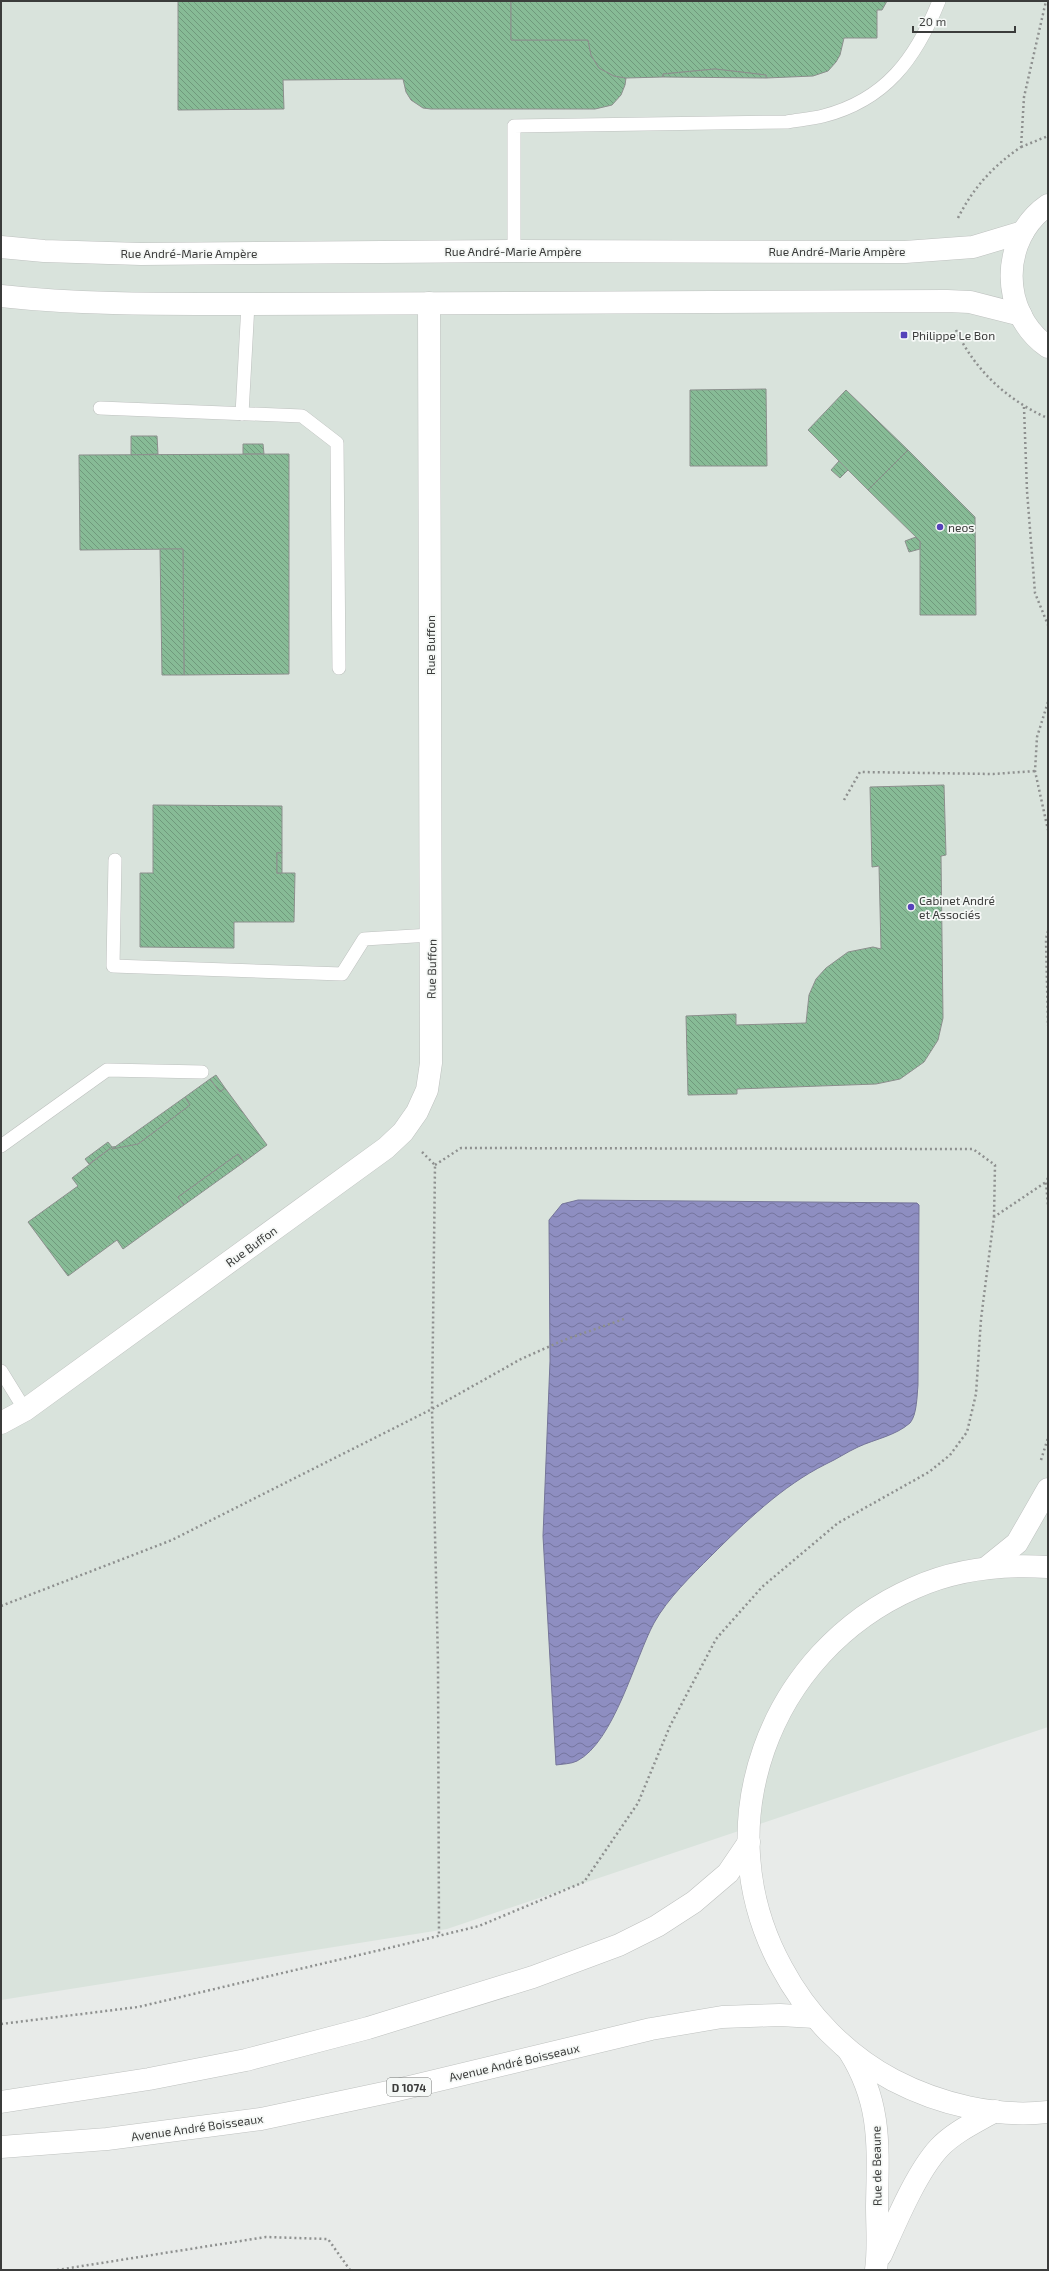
<svg xmlns="http://www.w3.org/2000/svg" width="1049" height="2271" viewBox="0 0 1049 2271" font-family="'Exo 2',sans-serif">
<style>
.built{fill:#d9e3dc}
.water{fill:url(#water-waves);stroke:#757599}
.building{fill:url(#building-back-hatch);stroke:#8c8f8d}
.lines{fill:none;stroke-linecap:round;stroke-linejoin:round}
.service-casing{stroke:#bec1bf;stroke-width:14}
.minor-casing{stroke:#bec1bf;stroke-width:23}
.tertiary-casing{stroke:#bec1bf;stroke-width:23}
.primary-casing{stroke:#bec1bf;stroke-width:23}
.path{stroke:#8e908f;stroke-width:2.5;stroke-dasharray:2 3;stroke-linecap:butt}
.service{stroke:#fff;stroke-width:13}
.minor{stroke:#fff;stroke-width:22}
.tertiary{stroke:#fff;stroke-width:22}
.primary{stroke:#fff;stroke-width:22}
.poi-dot{fill:#5642ba;stroke:#f5f8f6;stroke-width:1.5}
.labels{text-anchor:middle;dominant-baseline:central;stroke-width:3.5;stroke-linejoin:round;paint-order:stroke}
.shield{fill:#f5f8f6;stroke:#737473;stroke-width:1}
.shield-label{font-size:11px;font-weight:bold;fill:#3b3c3b}
.street-label{font-size:12px;fill:#3b3c3b;stroke:#f5f8f6}
.poi-label{font-size:12px;fill:#3b3c3b;stroke:#f5f8f6;text-anchor:start}
</style>
<defs>
<pattern id="water-waves" width="16" height="10" patternUnits="userSpaceOnUse"><rect width="16" height="10" fill="#8e8ec1"/><path d="M0 5q4-4 8 0t8 0" fill="none" stroke="#75759e"/></pattern>
<pattern id="building-back-hatch" width="6" height="6" patternUnits="userSpaceOnUse"><rect width="6" height="6" fill="#87bb96"/><path d="M-1 5l2 2M0 0l6 6M5-1l2 2" fill="none" stroke="#70997c"/></pattern>
</defs>
<rect width="100%" height="100%" fill="#e8ebe9"/>
<!-- built -->
<path class="built" d="M1,1H1048V1727L447,1929L1,2000Z"/>
<!-- water -->
<path class="water" d="M578,1200L917,1203L919,1205L918,1385C917,1395 917,1415 910,1423C895,1436 875,1439 858,1447C847,1452 837,1459 826,1464C782,1486 745,1522 711,1556C691,1576 668,1598 654,1623C635,1658 614,1742 577,1761C571,1764 562,1764 556,1765L543,1536L550,1361L549,1220L562,1204Z"/>
<!-- building -->
<g class="building">
<path d="M178,1H511V40H588L591,55L599,68L614,76L626,78L625,85L621,95L612,105L595,109H431L423,108L411,100L406,92L403,79L283,80L284,109L178,110Z"/>
<path d="M511,1H887L882,10H877V38H844L840,55L836,62L828,71L813,76L766,78V75L715,69L663,74V77L626,78L614,76L599,68L591,55L588,40H511Z"/>
<path d="M715,69L766,75V78L663,77V74Z"/>
<path d="M766,389L767,466H690V390Z"/>
<path d="M846,390L908,450L868,490L808,430Z"/>
<path d="M131,436H157L158,454L131,455Z"/>
<path d="M243,444H263L264,454H243Z"/>
<path d="M908,450L975,517L976,615H920V541L868,490Z"/>
<path d="M289,454V674L184,675L183,549L80,550L79,455Z"/>
<path d="M839,461L848,470L840,478L831,470Z"/>
<path d="M916,537L920,541V549L909,552L905,541Z"/>
<path d="M160,549H183L184,675H162Z"/>
<path d="M944,785L946,855L941,856L943,1018L938,1040L924,1062L900,1079L876,1084L737,1089V1094L688,1095L686,1016L736,1014V1025L806,1023L809,995L816,979L826,968L848,952L873,947L881,949L879,866L872,867L870,787Z"/>
<path d="M153,805L282,806V853H277V873H295L294,922H234V948L140,947V873H153Z"/>
<rect x="277" y="853" width="5" height="20"/>
<path d="M216,1075L225,1088L220,1092L210,1079Z"/>
<path d="M210,1079L220,1092L225,1088L267,1145L244,1162L238,1154L178,1197L184,1205L123,1249L117,1240L68,1276L28,1222L78,1186L72,1178L112,1147L138,1144L190,1105L185,1097Z"/>
<path d="M185,1097L190,1105L138,1144L112,1149Z"/>
<path d="M108,1142L112,1147L89,1164L85,1159Z"/>
<path d="M238,1154L244,1162L184,1205L178,1197Z"/>
</g>
<g class="lines">
<defs>
<g id="service">
<path d="M514,251V126L787,122C798,120 811,119 823,116C886,100 916,58 939,1"/>
<path d="M100,408L302,416L337,443L339,668"/>
<path d="M242,414L248,304"/>
<path d="M115,860L113,966L342,974L364,939L431,935"/>
<path d="M1,1146L107,1070L202,1072"/>
<path d="M1,1371L25,1410"/>
</g>
<g id="minor">
<path d="M1,247L44,251L141,254L514,251L905,252L973,247L1023,232"/>
<path d="M1,296C83,305 165,304 248,304L947,301L970,302L1021,315"/>
<path d="M1,1423L25,1410L386,1148L403,1132L417,1112L427,1090L431,1063L429,303"/>
</g>
<g id="tertiary">
<path d="M849,2051C882,2103 878,2147 877,2206C877,2227 879,2249 876,2270"/>
<path d="M881,2255C895,2224 916,2173 939,2148C954,2132 976,2122 995,2111"/>
</g>
<g id="primary">
<path d="M1048,205C1000,238 999,313 1048,347"/>
<path d="M1048,1567C1002,1564 956,1569 914,1588C768,1652 704,1827 782,1968C807,2015 846,2055 893,2080C939,2104 996,2118 1048,2112"/>
<path d="M986,1568L1017,1543L1048,1489"/>
<path d="M1,2102L149,2079L246,2060L368,2028L533,1977L619,1945L657,1926L694,1902L728,1873L749,1842"/>
<path d="M1,2147L107,2139L261,2119L393,2091L651,2029L722,2017L780,2015L815,2017"/>
</g>
</defs>
<!-- service casing -->
<use href="#service" class="service-casing"/>
<!-- minor casing -->
<use href="#minor" class="minor-casing"/>
<!-- tertiary casing -->
<use href="#tertiary" class="tertiary-casing"/>
<!-- primary casing -->
<use href="#primary" class="primary-casing"/>
<!-- path -->
<g class="path">
<path d="M1021,147L1048,136"/>
<path d="M958,218C973,188 993,166 1021,147L1024,97L1046,1"/>
<path d="M956,330C975,370 1005,398 1045,417"/>
<path d="M1024,407L1027,491L1035,593L1048,625"/>
<path d="M1048,702L1037,737L1035,771L1048,830"/>
<path d="M844,800L860,772L993,774L1035,771"/>
<path d="M1048,931L1046,939L1048,1026"/>
<path d="M422,1152L435,1165L432,1409L438,1661L439,1936"/>
<path d="M435,1165L461,1148L973,1149L995,1165L994,1217"/>
<path d="M1048,1178L1046,1182L1048,1205"/>
<path d="M1041,1460L1048,1438"/>
<path d="M1,1606L172,1540L432,1409L521,1359L564,1340L624,1319"/>
<path d="M1,2024L138,2007L393,1947L479,1926L584,1882L638,1803L670,1726L716,1639L762,1587L838,1523L929,1472L950,1455L967,1432L976,1394L981,1319L994,1217L1046,1182"/>
<path d="M57,2270L266,2237L328,2239L350,2270"/>
</g>
<!-- service -->
<use href="#service" class="service"/>
<!-- minor -->
<use href="#minor" class="minor"/>
<!-- tertiary -->
<use href="#tertiary" class="tertiary"/>
<!-- primary -->
<use href="#primary" class="primary"/>
</g>
<!-- markers -->
<g class="poi-dot">
<rect x="900" y="331" width="8" height="8" rx="2"/>
<circle cx="940" cy="527" r="4"/>
<circle cx="911" cy="907" r="4"/>
</g>
<g class="labels">
<!-- shield labels -->
<rect class="shield" x="387" y="2078" width="44" height="18" rx="3"/>
<g class="shield-label">
<text x="409" y="2087">D 1074</text>
</g>
<!-- street labels -->
<g class="street-label">
<text x="513" y="251">Rue André-Marie Ampère</text>
<text x="837" y="251">Rue André-Marie Ampère</text>
<text x="189" y="253">Rue André-Marie Ampère</text>
<text transform="translate(430 645) rotate(-90)">Rue Buffon</text>
<text transform="translate(431 969) rotate(-89)">Rue Buffon</text>
<text transform="translate(251 1246) rotate(-36)">Rue Buffon</text>
<text transform="translate(514 2062) rotate(-13)">Avenue André Boisseaux</text>
<text transform="translate(197 2127) rotate(-8)">Avenue André Boisseaux</text>
<text transform="translate(876 2166) rotate(-91)">Rue de Beaune</text>
</g>
<!-- poi labels -->
<g class="poi-label">
<text x="912" y="335">Philippe Le Bon</text>
<text x="948" y="527">neos</text>
<text x="919" y="900">Cabinet André<tspan x="919" dy="14">et Associés</tspan></text>
</g>
</g>
<!-- border -->
<rect width="1049" height="2271" fill="none" stroke="#3b3c3b" stroke-width="4"/>
<!-- scale -->
<path d="M913 26v6h102v-6" fill="none" stroke="#3b3c3b" stroke-width="2"/>
<text x="919" y="26" font-size="12" fill="#3b3c3b" stroke="#f5f8f6" stroke-width="3" paint-order="stroke">20 m</text>
</svg>
